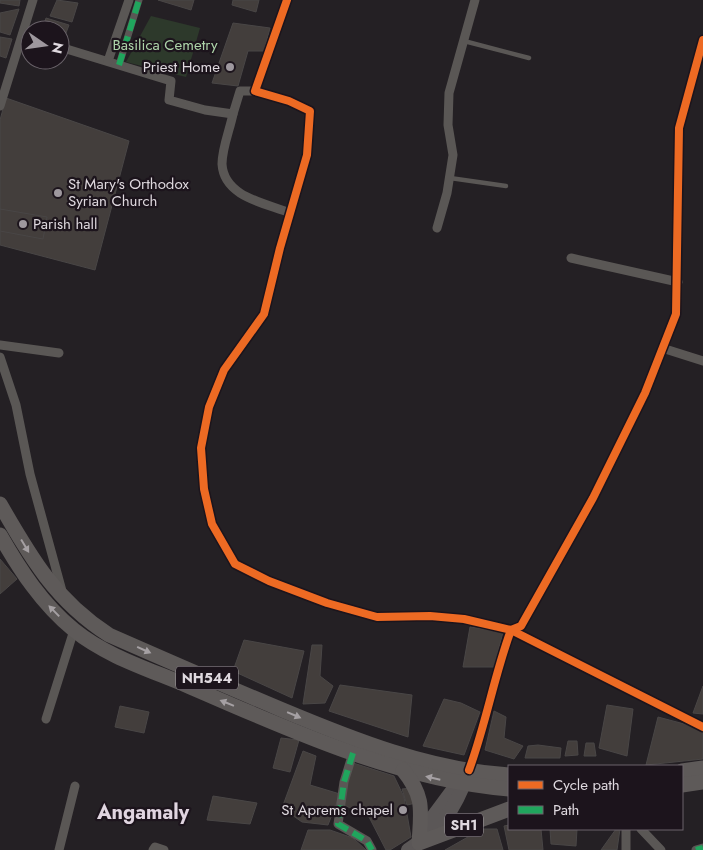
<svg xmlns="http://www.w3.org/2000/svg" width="703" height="850" viewBox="0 0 703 850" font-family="Jost,sans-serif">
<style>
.green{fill:#2d392b}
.building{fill:#433e3c;stroke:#494646}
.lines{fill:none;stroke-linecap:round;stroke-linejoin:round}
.service{stroke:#5a5755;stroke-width:4.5}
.pedestrian{stroke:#5a5755;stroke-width:7}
.minor{stroke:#5a5755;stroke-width:9}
.primary{stroke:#5b5757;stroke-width:14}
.trunk{stroke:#5e5a59;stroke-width:15}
.quiet{stroke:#20a55d;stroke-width:6;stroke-dasharray:12 6;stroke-linecap:butt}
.cycleway-casing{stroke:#1c141c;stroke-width:11}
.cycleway{stroke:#ed6a23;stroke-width:8}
.oneway{fill:#a5a0a3}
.poi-dot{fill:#9e989e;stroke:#1c141c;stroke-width:2}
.labels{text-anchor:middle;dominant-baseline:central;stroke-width:4.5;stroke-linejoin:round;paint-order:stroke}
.shield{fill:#1c141c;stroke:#a49ea4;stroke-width:1}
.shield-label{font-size:14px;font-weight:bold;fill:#dfd9df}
.park-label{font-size:15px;fill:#add4a9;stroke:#1c141c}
.poi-label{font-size:15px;fill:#dfd9df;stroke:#1c141c;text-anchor:end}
.district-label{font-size:20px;font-weight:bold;fill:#e0d5e0;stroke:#1c141c}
</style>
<rect width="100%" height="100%" fill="#242024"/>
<!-- green -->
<path class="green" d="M151,16L200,28L186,77L126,62Z"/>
<!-- building -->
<g class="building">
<path d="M0,0H20L19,6L0,3Z"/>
<path d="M57,0L78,3L72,22L50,16Z"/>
<path d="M158,0H194L191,10Z"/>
<path d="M233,0H259L256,12L232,5Z"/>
<path d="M19,9L10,35L0,32V13Z"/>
<path d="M46,18L69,25L63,41L60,40V30H42Z"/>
<path d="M233,23L270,28L264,51H248L238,86L212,83Z"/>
<path d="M0,37L12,39L6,58L0,56Z"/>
<path d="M6,98L129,141L95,270L0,245V120Z"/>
<path d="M0,209L47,217L43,239L0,231Z"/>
<path d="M0,559L17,579L0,594Z"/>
<path d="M470,627L503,632L494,667H463Z"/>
<path d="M244,640L304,651L292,698L233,671Z"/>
<path d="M312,645H322L320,676L333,686L325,703L303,704Z"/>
<path d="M340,685L412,695L408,737L329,711Z"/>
<path d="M703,686V714L693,713Z"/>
<path d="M444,699L461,703L480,712L464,755L423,746Z"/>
<path d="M607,705L633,709L627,756L599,748Z"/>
<path d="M120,706L149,712L144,733L115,727Z"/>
<path d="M494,711L506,717L504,738L523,746L514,759L485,750Z"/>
<path d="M658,717L703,729V759L646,765Z"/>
<path d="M281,738L299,740L290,772L273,768Z"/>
<path d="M568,741H577L578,755L565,756Z"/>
<path d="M586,743H594L596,756H584Z"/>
<path d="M538,745L561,748L560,758H525L528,746Z"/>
<path d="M303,751L316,756L310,785L340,794L328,825L302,822L282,808Z"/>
<path d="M350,762L394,776L404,797L411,837L390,850H386L369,817L342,804Z"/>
<path d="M412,788L416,803L407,805L402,789Z"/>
<path d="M213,796L257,803L250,824L207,820Z"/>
<path d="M509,825V829H541L543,850H509L504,826Z"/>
<path d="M482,829H497L503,850H445Z"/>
<path d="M550,829H577L576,846L551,844Z"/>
<path d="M616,829H620L617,850H601Z"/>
<path d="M308,830H330L353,838L366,850H301Z"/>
</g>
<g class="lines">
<!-- service -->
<g class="service">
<path d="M464,41L529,58"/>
<path d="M450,178L506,186"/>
</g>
<!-- pedestrian -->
<path class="pedestrian" d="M119,65L139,0"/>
<!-- minor -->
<g class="minor">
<path d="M287,0L255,91L289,101L310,111L307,155L280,248L264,314L224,370L209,407L201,448L204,489L212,524L235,564L269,581L327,603L377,617L430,616L464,619L511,630L703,727"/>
<path d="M60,47L171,81L169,100L205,110L233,114L240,91H255"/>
<path d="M108,61L129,0"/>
<path d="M0,106L33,0"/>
<path d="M233,114C230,129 222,148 222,164C224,197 265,203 290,213"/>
<path d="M437,228L447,193L453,155L448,125L449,93L475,0"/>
<path d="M571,258L678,282"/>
<path d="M0,345L59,353"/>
<path d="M662,348L703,361"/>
<path d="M0,357L16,405L30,474L62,591"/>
<path d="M46,719L74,630"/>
<path d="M353,753L344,782L338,824L367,841L372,850"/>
<path d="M469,770C486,724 494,676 511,630L521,626L593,498L645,393L676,314L679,128L703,40"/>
<path d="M641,829L661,850"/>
<path d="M59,850L75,786"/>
<path d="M153,850L155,847L164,850"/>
<path d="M626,850V829"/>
<path d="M696,850L703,848"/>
</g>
<!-- primary -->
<g class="primary">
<path d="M420,840L429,822L452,791"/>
<path d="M408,850C442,826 454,813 468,773"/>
</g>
<!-- trunk -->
<g class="trunk">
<path d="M0,504C31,558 55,600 109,635C166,660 223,685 280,709C354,740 429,770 509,775"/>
<path d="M0,535C20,570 42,604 74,630C106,656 148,669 186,685C287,729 398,780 509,789"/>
<path d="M403,770C425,797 421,811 419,843L509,809"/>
<path d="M682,771L703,768"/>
<path d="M682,785L703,782"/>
</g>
<!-- quiet -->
<g class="quiet">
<path d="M119,65L139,0"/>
<path d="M353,753L344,782L338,824L367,841L372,850"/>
<path d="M696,850L703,848"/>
</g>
<defs>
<g id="cycleway">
<path d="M287,0L255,91L289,101L310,111L307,155L280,248L264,314L224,370L209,407L201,448L204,489L212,524L235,564L269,581L327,603L377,617L430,616L464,619L511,630L703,727"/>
<path d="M469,770C486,724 494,676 511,630L521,626L593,498L645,393L676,314L679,128L703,40"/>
</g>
</defs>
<!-- cycleway casing -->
<use href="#cycleway" class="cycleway-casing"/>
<!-- cycleway -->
<use href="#cycleway" class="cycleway"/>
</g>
<!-- one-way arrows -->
<defs><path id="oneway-solid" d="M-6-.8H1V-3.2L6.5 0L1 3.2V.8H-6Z" transform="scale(1.25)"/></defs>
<g class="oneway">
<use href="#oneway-solid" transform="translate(25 546) rotate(59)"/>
<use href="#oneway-solid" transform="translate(54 611) rotate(-134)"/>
<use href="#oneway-solid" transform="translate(144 650) rotate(24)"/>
<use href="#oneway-solid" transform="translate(227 703) rotate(-158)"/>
<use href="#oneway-solid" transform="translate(294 715) rotate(23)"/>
<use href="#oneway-solid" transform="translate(433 778) rotate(-167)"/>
</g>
<!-- markers -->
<g class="poi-dot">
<circle cx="230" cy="67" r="5"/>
<circle cx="58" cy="193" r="5"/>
<circle cx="23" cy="224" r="5"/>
<circle cx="403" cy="810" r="5"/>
</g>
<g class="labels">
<!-- shield labels -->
<g class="shield">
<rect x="176" y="666.5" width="62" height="23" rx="4"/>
<rect x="445" y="813.5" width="38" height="23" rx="4"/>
</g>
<g class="shield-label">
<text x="207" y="678">NH544</text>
<text x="464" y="825">SH1</text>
</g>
<!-- park labels -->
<g class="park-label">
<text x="165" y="45">Basilica Cemetry</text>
</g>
<!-- poi labels -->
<g class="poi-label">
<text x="220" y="67">Priest Home</text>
<text x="68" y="184" text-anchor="start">St Mary's Orthodox<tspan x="68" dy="17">Syrian Church</tspan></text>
<text x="33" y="224" text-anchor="start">Parish hall</text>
<text x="393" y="810">St Aprems chapel</text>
</g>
<!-- district labels -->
<g class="district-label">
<text x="143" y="812">Angamaly</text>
</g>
</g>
<!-- legend -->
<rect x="508" y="765" width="175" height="65" fill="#1c141c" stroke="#6a636a"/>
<rect x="518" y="781" width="25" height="8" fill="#ed6a23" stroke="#6a636a"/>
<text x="553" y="790" font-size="15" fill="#dfd9df">Cycle path</text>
<rect x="518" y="806" width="25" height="8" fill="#20a55d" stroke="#6a636a"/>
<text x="553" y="815" font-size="15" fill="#dfd9df">Path</text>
<!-- north arrow -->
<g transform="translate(45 45) rotate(103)"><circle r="24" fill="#1c141c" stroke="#6a636a"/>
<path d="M0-4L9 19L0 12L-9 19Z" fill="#9e989e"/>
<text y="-8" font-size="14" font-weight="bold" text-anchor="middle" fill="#dfd9df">N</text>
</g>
</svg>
